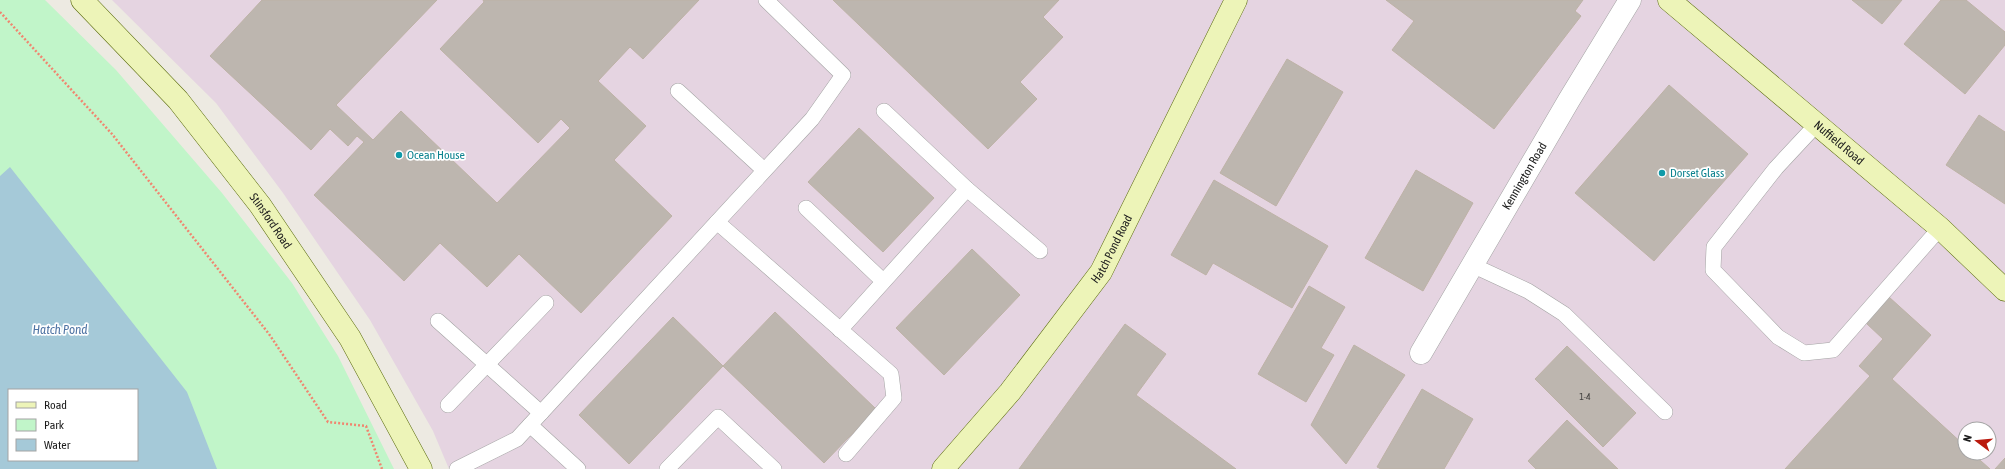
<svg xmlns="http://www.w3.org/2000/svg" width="2005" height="469" viewBox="0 0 2005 469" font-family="'Asap Condensed',sans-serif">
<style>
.industrial{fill:#e5d4e1;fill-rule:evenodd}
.park{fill:#c1f5c9;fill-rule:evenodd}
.water{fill:#a5c9d8;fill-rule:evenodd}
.building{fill:#bdb6af;stroke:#bdb2a6}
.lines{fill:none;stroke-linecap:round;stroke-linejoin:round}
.lane-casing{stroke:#a3a3a3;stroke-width:16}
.street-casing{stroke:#a3a3a3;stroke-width:23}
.secondary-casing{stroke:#596a0c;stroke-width:23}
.path{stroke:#f08670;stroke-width:2.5;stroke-dasharray:2 2;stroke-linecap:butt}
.lane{stroke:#fff;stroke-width:15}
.street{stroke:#fff;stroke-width:22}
.secondary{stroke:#edf4b8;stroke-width:22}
.culture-dot{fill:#0f9aa8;stroke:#fff;stroke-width:1.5}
.labels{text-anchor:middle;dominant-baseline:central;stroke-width:3.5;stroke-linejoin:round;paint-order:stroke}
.number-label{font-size:10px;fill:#444241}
.street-label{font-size:12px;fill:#1c1c1c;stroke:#fff}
.culture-label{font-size:12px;fill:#0d838f;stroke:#fff;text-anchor:start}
.water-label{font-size:13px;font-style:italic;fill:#5074a4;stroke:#fff}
</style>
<rect width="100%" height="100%" fill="#edeae2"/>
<!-- industrial -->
<path class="industrial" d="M112,0H2005V469H449L433,431L370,320L283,193L216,103ZM1965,429H1989V453H1965Z"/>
<!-- park -->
<path class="park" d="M0,0H45L116,70L222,193L292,283L338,356L394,469H0ZM9,390H137V460H9Z"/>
<!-- water -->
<path class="water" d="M10,167L187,392L217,469H0V176ZM9,390H137V460H9Z"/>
<!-- building -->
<g class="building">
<path d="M262,0H437L336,105L373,140L401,111L497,203L570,128L561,119L538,143L440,49L484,2L483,0H699L643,59L630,47L598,81L646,126L614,160L672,216L581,313L519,254L487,287L440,243L404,281L314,195L364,142L357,136L348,146L330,129L311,150L210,56Z"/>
<path d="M833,0H1059L1043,17L1063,37L1020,82L1037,99L988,149Z"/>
<path d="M1386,0H1583L1575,11L1581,16L1494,129L1392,50L1414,21Z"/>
<path d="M1852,0H1902L1882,24Z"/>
<path d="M1941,0H1966L2005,32V45L1965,94L1904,44Z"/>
<path d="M1287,59L1343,92L1276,206L1220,173Z"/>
<path d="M1669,85L1748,154L1654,261L1575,193Z"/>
<path d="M1979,115L2005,132V204L1946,165Z"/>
<path d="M859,128L934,198L883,252L808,182Z"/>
<path d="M1416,170L1473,203L1423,291L1365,258Z"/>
<path d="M1214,180L1328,246L1292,308L1213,263L1206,275L1171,255Z"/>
<path d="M972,249L1020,295L944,375L896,328Z"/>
<path d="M1309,286L1345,307L1321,348L1334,355L1306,402L1258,374Z"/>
<path d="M1889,297L1931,335L1892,379L1965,446V453H1972L1990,469H1785L1870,376L1859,366L1883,339L1866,323Z"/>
<path d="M775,312L876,409L824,463L723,366Z"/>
<path d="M673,317L723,366L629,464L579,415Z"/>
<path d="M1125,324L1166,354L1136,395L1236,469H1019Z"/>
<path d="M1354,345L1405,375L1346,464L1311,425Z"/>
<path d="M1567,346L1636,413L1603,447L1535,379Z"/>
<path d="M1422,389L1473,419L1444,469H1381L1377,467Z"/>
<path d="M1567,420L1618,469H1536L1528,461Z"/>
<path d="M2005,458V469H1995Z"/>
</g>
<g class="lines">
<defs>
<g id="lane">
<path d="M678,91L764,170"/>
<path d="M1817,124L1776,168L1714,247L1713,270L1778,337L1804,353L1833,350L1940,228"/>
<path d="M967,189L1040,251"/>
<path d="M806,208L883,281"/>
<path d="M717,222L891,374L894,398L846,454"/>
<path d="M1472,265L1528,291L1564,314L1665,412"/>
<path d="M438,321L541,413"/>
<path d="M840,330L967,189L884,111"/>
<path d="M448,405L546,303"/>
<path d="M530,425L578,469"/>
<path d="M457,469L517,439L812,119L843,75L766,0"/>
<path d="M667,469L718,417L774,469"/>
</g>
<g id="street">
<path id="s1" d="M1421,353L1569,100L1630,0"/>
</g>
<g id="secondary">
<path id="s2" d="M82,0L178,100L260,205L350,338L421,469"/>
<path id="s3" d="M1669,0L1940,228L2005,290"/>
<path id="s4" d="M943,469L1010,392L1101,272L1236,0"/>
</g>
</defs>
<!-- lane casing -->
<use href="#lane" class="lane-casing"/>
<!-- street casing -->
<use href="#street" class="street-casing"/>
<!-- secondary casing -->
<use href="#secondary" class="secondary-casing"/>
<!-- path -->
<path class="path" d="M0,12L112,134L269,334L328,422L366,426L382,469"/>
<!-- lane -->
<use href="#lane" class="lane"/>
<!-- street -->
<use href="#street" class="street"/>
<!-- secondary -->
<use href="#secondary" class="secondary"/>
</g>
<!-- markers -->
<g class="culture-dot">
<circle cx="399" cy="155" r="4"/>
<circle cx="1662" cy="173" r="4"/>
</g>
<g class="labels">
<!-- number labels -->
<g class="number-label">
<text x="1585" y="396">1-4</text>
</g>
<!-- street labels -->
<g class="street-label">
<text stroke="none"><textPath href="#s3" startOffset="222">Nuffield Road</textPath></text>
<text stroke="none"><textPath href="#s1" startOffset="205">Kennington Road</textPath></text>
<text stroke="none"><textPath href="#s2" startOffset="291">Stinsford Road</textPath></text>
<text stroke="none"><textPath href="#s4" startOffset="278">Hatch Pond Road</textPath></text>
</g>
<!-- culture labels -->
<g class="culture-label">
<text x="407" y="155">Ocean House</text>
<text x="1670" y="173">Dorset Glass</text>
</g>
<!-- water labels -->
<g class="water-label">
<text x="60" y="329">Hatch Pond</text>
</g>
</g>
<!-- legend -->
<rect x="8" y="389" width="130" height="72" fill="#ffffff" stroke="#a4a4a4"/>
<rect x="16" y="402" width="20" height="6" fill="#edf4b8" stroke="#a4a4a4"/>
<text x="44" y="409" font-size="12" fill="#1c1c1c">Road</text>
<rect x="16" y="419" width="20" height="12" fill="#c1f5c9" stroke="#a4a4a4"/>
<text x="44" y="429" font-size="12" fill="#1c1c1c">Park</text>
<rect x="16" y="439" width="20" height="12" fill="#a5c9d8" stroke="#a4a4a4"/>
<text x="44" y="449" font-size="12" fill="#1c1c1c">Water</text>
<!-- north arrow -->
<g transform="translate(1977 441) rotate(286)"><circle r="19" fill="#ffffff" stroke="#a4a4a4"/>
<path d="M0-3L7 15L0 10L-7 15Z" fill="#ba190d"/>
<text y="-6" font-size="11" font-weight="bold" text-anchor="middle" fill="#1c1c1c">N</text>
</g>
</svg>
